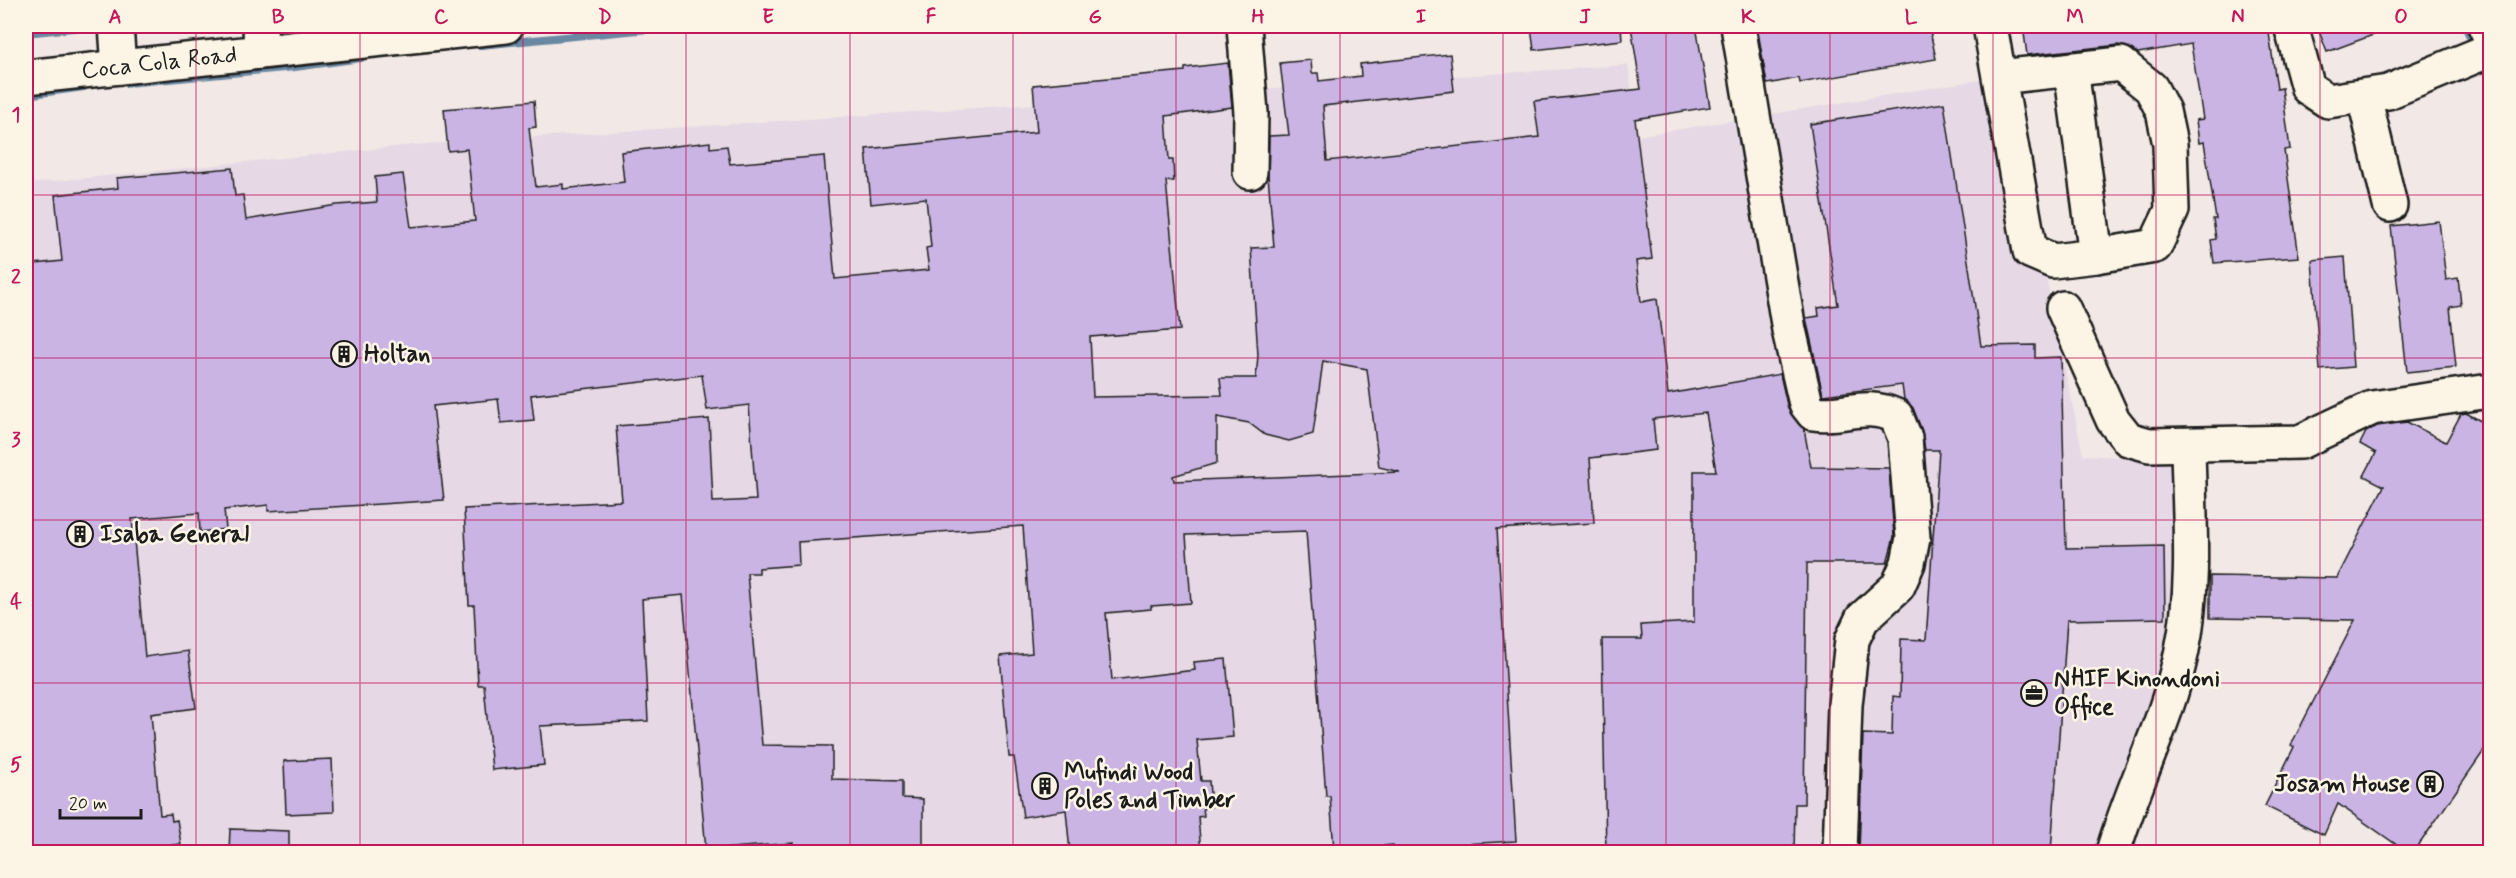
<svg xmlns="http://www.w3.org/2000/svg" width="2516" height="878" viewBox="0 0 2516 878" font-family="Mynerve,sans-serif">
<style>
.built{fill:#e6d8e5}
.lines{fill:none;stroke-linecap:round;stroke-linejoin:round}
.stream{stroke:#6a88a2;stroke-width:8}
.building{fill:#cab4e4;stroke:#1c1c1c;stroke-width:1.5;fill-rule:evenodd}
.minor-casing{stroke:#1c1c1c;stroke-width:38}
.major-casing{stroke:#1c1c1c;stroke-width:38}
.minor{stroke:#fcf5e5;stroke-width:33}
.major{stroke:#fcf5e5;stroke-width:33}
.grid{fill:none;stroke:#c2185b;stroke-width:1.5;stroke-opacity:0.55}
.labels{text-anchor:middle;dominant-baseline:central;stroke-width:5;stroke-linejoin:round;paint-order:stroke}
.street-label{font-size:24px;fill:#1c1c1c;stroke:#fcf5e5}
.poi-label{font-size:24px;font-weight:bold;fill:#1c1c1c;stroke:#fcf5e5;text-anchor:start}
.neatline{fill:none;stroke:#c2185b;stroke-width:2}
.grid-label{font-size:20px;text-anchor:middle;font-weight:bold;fill:#c2185b}
</style>
<rect width="100%" height="100%" fill="#f2e8e5"/>
<filter id="ink" filterUnits="userSpaceOnUse"><feTurbulence type="fractalNoise" baseFrequency=".0167" numOctaves="2"/><feDisplacementMap in="SourceGraphic" scale="12" xChannelSelector="R" yChannelSelector="G"/><feConvolveMatrix kernelMatrix="1 2 1 2 8 2 1 2 1" color-interpolation-filters="sRGB"/></filter>
<g filter="url(#ink)">
<!-- built -->
<path class="built" d="M1628,65L1638,136L1985,79L2046,278L2083,455L2179,461L2176,620L2145,771L2136,852H26V184L414,145Z"/>
<g class="lines">
<!-- stream -->
<g class="stream">
<path d="M2465,26L2476,49"/>
<path d="M26,33L91,26"/>
<path d="M481,45L681,26"/>
<path d="M2482,61L2490,80"/>
<path d="M127,83L295,67L361,58"/>
<path d="M26,95L84,87"/>
</g>
</g>
<!-- building -->
<g class="building">
<path d="M1555,26H1621L1622,40L1534,50L1531,28Z"/>
<path d="M1631,26H1696L1710,107L1635,119L1652,259L1636,261L1641,302L1657,299L1668,394L1780,374L1788,409L1804,429L1811,467L1889,468L1894,537L1887,563H1807L1804,804H1795L1794,852H1606L1602,639H1642L1641,625L1694,622V471H1716L1706,413L1653,419L1656,450L1590,458L1594,523L1497,529L1516,841L1463,844L1464,852H1396L1393,845L1334,850L1330,796H1326L1306,531L1186,535L1191,603L1151,606V609L1106,613L1112,680L1195,670L1194,662L1226,659L1233,737L1197,740L1201,781H1209L1211,807L1203,808L1204,816L1198,817L1201,852H1070L1066,810L1023,817L1014,757H1009L1000,656L1032,653L1023,526L798,542L799,565L759,568V573H747L762,745L832,746V779L902,781V798L923,799V852H793V843L706,850L683,595L642,599L648,721L540,726L544,765L492,770L484,685H478L474,605H469L464,509L622,501L616,426L709,419L713,502L756,500L749,405L707,410L702,375L531,395L534,420L501,423L498,399L433,406L444,500L268,511V505L224,510L226,529L200,532L199,513L132,519L145,657L188,651L196,708L151,714L160,815L171,814L172,821L177,820L181,844L105,852H26V265L62,261L55,195L118,188L117,178L232,168L235,196L243,195L246,220L337,205L377,202L375,177L403,174L411,227L475,221L467,149L448,151L444,109L534,101L536,127L529,128L536,187L563,184V189L624,182L621,152L710,142V148L727,146L730,164L824,156L835,279L929,270L926,248L931,247L926,198L871,204L866,149L1037,132L1033,85L1185,71V68L1228,63L1232,107L1166,116L1169,160H1173L1174,181H1166L1180,330L1090,337L1093,397L1222,395L1220,378H1256L1258,355L1251,248L1274,247L1268,175L1269,136L1289,135L1280,63L1311,60L1312,73H1318L1319,81L1361,76L1360,64L1450,54L1454,91L1323,106L1327,161L1539,137L1534,101L1641,89ZM1323,361L1367,369L1379,467L1400,472L1174,481L1173,476L1217,463V417L1249,423L1265,435L1289,441L1313,434Z"/>
<path d="M1757,26H1929L1936,59L1800,83L1799,78L1767,84Z"/>
<path d="M2023,26H2268L2277,89L2282,88L2290,149L2284,150L2299,257L2214,263L2211,240L2216,239L2213,219H2216L2204,142L2199,143L2196,120L2203,119L2191,44L2138,53L2119,45L2027,55Z"/>
<path d="M2317,26H2392V28L2327,52Z"/>
<path d="M1944,103L1981,346L2035,345V358L2061,357L2066,548L2164,546L2165,618L2067,620L2051,852H1859L1863,734L1892,735L1893,696L1900,697L1901,639L1926,640L1939,450H1925L1922,431L1913,408L1904,399L1902,385L1823,395L1806,318L1819,316L1818,308L1838,305L1810,124Z"/>
<path d="M2439,221L2446,280L2458,278L2461,305L2450,307L2456,367L2407,372L2391,226Z"/>
<path d="M2345,257L2353,367L2320,370L2312,260Z"/>
<path d="M2466,413L2490,426V742L2414,852H2407L2338,804L2324,835L2265,806L2294,747L2291,745L2355,620L2210,618V576L2337,578L2384,486L2364,476L2376,453L2360,444L2366,432L2377,426L2407,422L2446,442L2461,414Z"/>
<path d="M332,759L334,812L286,814L284,761Z"/>
<path d="M230,829L289,831V852H229Z"/>
</g>
<g class="lines">
<defs>
<g id="minor">
<path d="M116,26L119,67"/>
<path d="M260,26L261,52"/>
<path d="M1244,26L1251,113L1250,172"/>
<path d="M1738,26L1789,330L1806,404L1813,413C1845,418 1863,401 1896,416L1905,438L1913,538L1908,563L1898,586L1862,619L1852,640L1845,705L1840,852"/>
<path d="M1990,26L2030,251L2053,261L2096,256L2155,246L2172,210L2170,144L2163,111L2151,88L2121,64L1999,77"/>
<path d="M2291,26L2308,88L2328,101L2388,92L2490,50"/>
<path d="M2071,69L2096,256"/>
<path d="M2364,96L2390,205"/>
<path d="M2063,308L2113,420L2128,439L2149,445L2300,442L2372,408L2490,391"/>
<path d="M2113,852C2133,784 2168,720 2182,650C2196,583 2189,514 2188,446"/>
</g>
<g id="major">
<path d="M2485,26L2490,36"/>
<path id="s1" d="M26,77L506,26"/>
</g>
</defs>
<!-- minor casing -->
<use href="#minor" class="minor-casing"/>
<!-- major casing -->
<use href="#major" class="major-casing"/>
<!-- minor -->
<use href="#minor" class="minor"/>
<!-- major -->
<use href="#major" class="major"/>
</g>
</g>
<!-- grid -->
<path class="grid" d="M196,26V852M360,26V852M523,26V852M686,26V852M850,26V852M1013,26V852M1176,26V852M1340,26V852M1503,26V852M1666,26V852M1830,26V852M1993,26V852M2156,26V852M2320,26V852M26,195H2490M26,358H2490M26,520H2490M26,683H2490"/>
<!-- icons -->
<defs>
<symbol id="building-ring" viewBox="-11 -11 22 22"><circle r="9.5" fill="#fcf5e5" stroke="#1c1c1c" stroke-width="1.5"/><path d="M-4-6H4V6H1V3H-1V6H-4ZM-2.5-4.3h1.7v1.8h-1.7ZM.8-4.3h1.7v1.8H.8ZM-2.5-1h1.7V.8h-1.7ZM.8-1h1.7V.8H.8Z" fill="#1c1c1c"/></symbol>
<symbol id="office-ring" viewBox="-11 -11 22 22"><circle r="9.5" fill="#fcf5e5" stroke="#1c1c1c" stroke-width="1.5"/><path d="M-6-3h4V-5.5h4V-3h4V5H-6ZM-1-4.5V-3h2v-1.5ZM-6 0V1H6V0Z" fill="#1c1c1c"/></symbol>
</defs>
<g fill-rule="evenodd">
<use href="#building-ring" x="329" y="339" width="30" height="30"/>
<use href="#building-ring" x="65" y="519" width="30" height="30"/>
<use href="#office-ring" x="2019" y="678" width="30" height="30"/>
<use href="#building-ring" x="2415" y="769" width="30" height="30"/>
<use href="#building-ring" x="1030" y="771" width="30" height="30"/>
</g>
<g class="labels">
<!-- street labels -->
<g class="street-label">
<text stroke="none"><textPath href="#s1" startOffset="134">Coca Cola Road</textPath></text>
</g>
<!-- poi labels -->
<g class="poi-label">
<text x="364" y="354">Holtan</text>
<text x="100" y="534">Isaba General</text>
<text x="2054" y="679">NHIF Kinondoni<tspan x="2054" dy="28">Office</tspan></text>
<text x="1064" y="772">Mufindi Wood<tspan x="1064" dy="28">Poles and Timber</tspan></text>
<text x="2410" y="784" text-anchor="end">Josam House</text>
</g>
</g>
<!-- margin -->
<rect width="2516" height="878" fill="none" stroke="#fcf5e5" stroke-width="66"/>
<!-- scale -->
<path d="M60 809v9h81v-9" fill="none" stroke="#1c1c1c" stroke-width="3"/>
<text x="69" y="809" font-size="18" fill="#1c1c1c" stroke="#fcf5e5" stroke-width="4.5" paint-order="stroke">20 m</text>
<rect x="33" y="33" width="2450" height="812" class="neatline"/>
<g class="grid-label">
<text x="115" y="23">A</text>
<text x="278" y="23">B</text>
<text x="441" y="23">C</text>
<text x="605" y="23">D</text>
<text x="768" y="23">E</text>
<text x="931" y="23">F</text>
<text x="1095" y="23">G</text>
<text x="1258" y="23">H</text>
<text x="1421" y="23">I</text>
<text x="1585" y="23">J</text>
<text x="1748" y="23">K</text>
<text x="1911" y="23">L</text>
<text x="2075" y="23">M</text>
<text x="2238" y="23">N</text>
<text x="2401" y="23">O</text>
<text x="16" y="121">1</text>
<text x="16" y="283">2</text>
<text x="16" y="446">3</text>
<text x="16" y="608">4</text>
<text x="16" y="771">5</text>
</g>
</svg>
